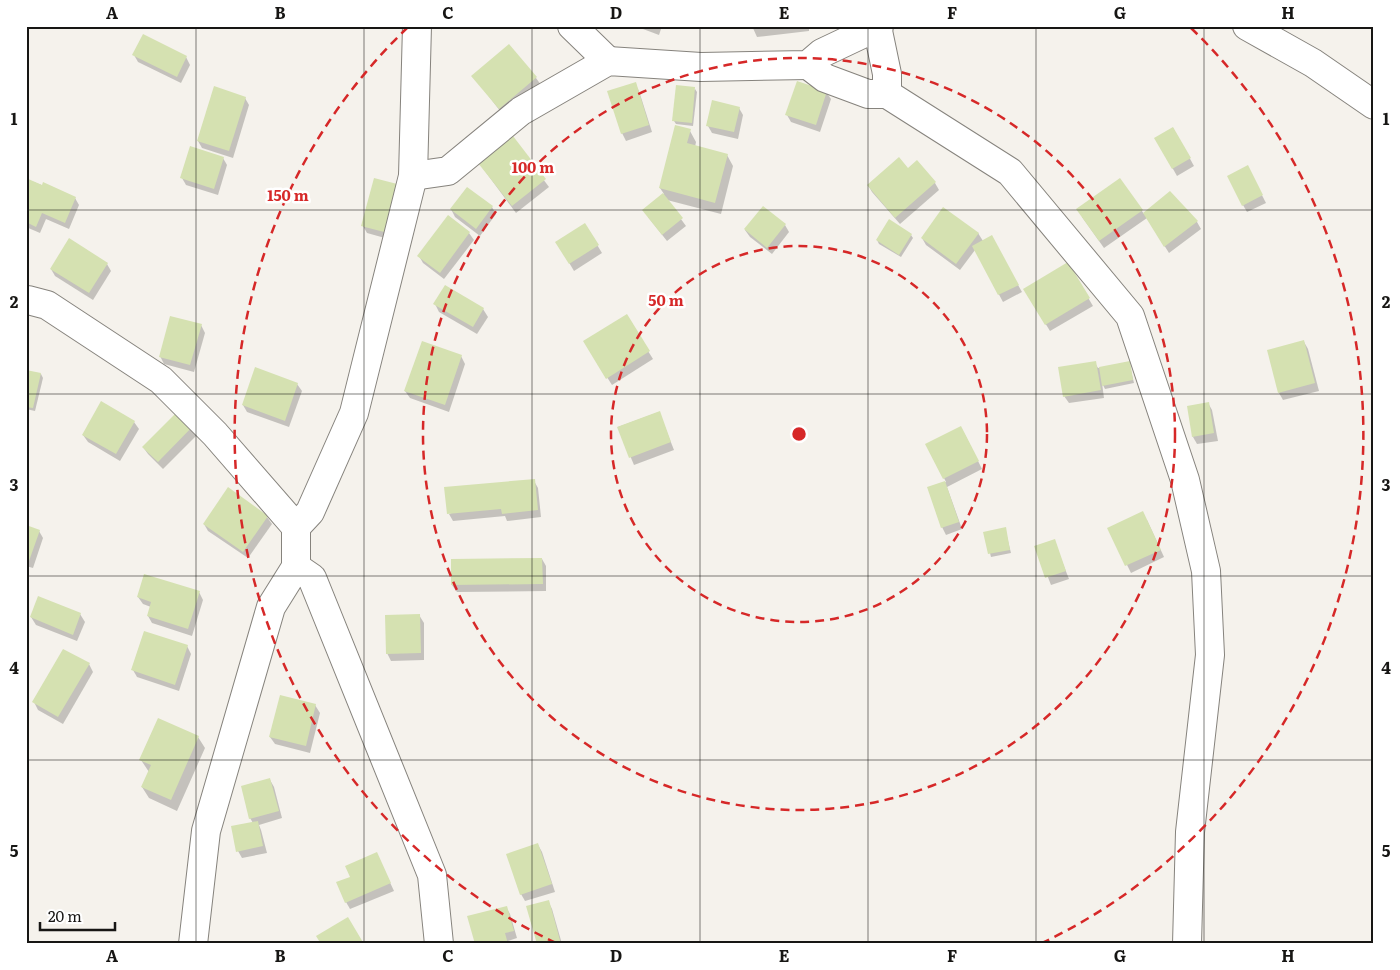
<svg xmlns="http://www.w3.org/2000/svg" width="1400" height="970" viewBox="0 0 1400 970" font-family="Literata,serif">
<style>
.shadow{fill:#0003}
.building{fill:#d5e1b1}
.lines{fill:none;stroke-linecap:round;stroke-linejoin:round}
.minor-casing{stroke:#86837d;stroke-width:30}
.tertiary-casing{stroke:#86837d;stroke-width:30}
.minor{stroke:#fff;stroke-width:28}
.tertiary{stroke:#fff;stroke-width:28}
.grid{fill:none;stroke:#171614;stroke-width:1;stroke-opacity:0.55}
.ring{fill:none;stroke:#d62828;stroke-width:2.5;stroke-dasharray:9 6}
.centre{fill:#d62828;stroke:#fff;stroke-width:2.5}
.ring-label{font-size:15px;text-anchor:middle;font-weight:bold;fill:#d62828;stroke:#fff;stroke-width:5;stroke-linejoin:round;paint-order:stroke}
.neatline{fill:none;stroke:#171614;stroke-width:2}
.grid-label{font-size:16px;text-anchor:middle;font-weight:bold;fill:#171614}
</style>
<rect width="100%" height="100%" fill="#f5f2ec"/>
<!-- shadow -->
<g class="shadow">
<path d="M635,26H662L659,35Z"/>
<path d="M752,26H809V31L757,37Z"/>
<path d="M509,46L536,78L541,85L504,116L473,76Z"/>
<path d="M134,55L186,57L190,65L181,83L138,62Z"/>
<path d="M635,84L639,91L652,132L626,141L622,133Z"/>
<path d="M695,89L697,92L693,126L676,124L674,121Z"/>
<path d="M826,92L831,99L820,132L791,122L787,115Z"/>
<path d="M245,98L249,105L233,158L202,148L198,141Z"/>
<path d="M739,108L743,115L738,139L712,133L708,126Z"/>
<path d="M676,127L690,131L696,142L695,147L727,155L733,166L721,214L667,200L686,226L667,241L648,217L664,194L660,188Z"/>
<path d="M1173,128L1194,166L1177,176L1156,139Z"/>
<path d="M512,138L549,187L516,213L479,163Z"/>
<path d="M223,158L227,165L218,195L186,185L182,178Z"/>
<path d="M1251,174L1266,203L1247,212L1243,205Z"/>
<path d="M26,179L75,198L79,205L69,229L46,219L40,233L26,227Z"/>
<path d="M1120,180L1144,214L1170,193L1197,222L1201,229L1169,253L1147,218L1104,248L1082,217Z"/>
<path d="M935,183L939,190L900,224L872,192L868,185Z"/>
<path d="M467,188L492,207L496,214L480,236L455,217L451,209Z"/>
<path d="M404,193L392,240L367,233L363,226Z"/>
<path d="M448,217L469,233L474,240L444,279L423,263L419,256Z"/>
<path d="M585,225L602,253L574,271L561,249Z"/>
<path d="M785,225L789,232L772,254L750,237L745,230Z"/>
<path d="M978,233L983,241L991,237L1022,292L1003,302L975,250L960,270L926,245L922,238Z"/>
<path d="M911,235L913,238L901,257L879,244L877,240Z"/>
<path d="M107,264L111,271L93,300L55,276L51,269Z"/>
<path d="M1068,264L1093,306L1050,331L1025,290Z"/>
<path d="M445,287L483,309L488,317L477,334L439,312L435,304Z"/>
<path d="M626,316L653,359L612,385L589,349Z"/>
<path d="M201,325L205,333L194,372L164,364L160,356Z"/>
<path d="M1304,342L1308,349L1319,391L1283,400L1279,393Z"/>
<path d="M461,356L465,364L449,412L410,398L405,391Z"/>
<path d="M1129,362L1134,383L1105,389L1102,383L1104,398L1069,403L1064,396L1095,363L1098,368Z"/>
<path d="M26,371L41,374L43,378L35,411L26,409Z"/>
<path d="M297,384L302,391L289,427L247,412L243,405Z"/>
<path d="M1208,403L1212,410L1218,441L1197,444L1193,437Z"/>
<path d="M183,408L202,430L163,469L148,454L143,447Z"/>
<path d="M659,412L674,450L634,465L618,427Z"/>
<path d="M134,422L139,429L120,461L88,442L83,435Z"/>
<path d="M965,435L982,469L947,487L962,529L946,535L942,527L928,488L946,482L927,444Z"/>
<path d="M534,481L538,488L541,517L507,521L505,516L453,521L449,514Z"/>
<path d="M267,517L272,524L248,558L208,531L204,524Z"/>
<path d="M1147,520L1164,557L1131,573L1109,528Z"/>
<path d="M26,526L39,531L43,538L33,568L26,566Z"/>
<path d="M1005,529L1011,553L991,557L985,533Z"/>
<path d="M1054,541L1069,579L1051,585L1036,547Z"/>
<path d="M542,559L546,566V591L457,592L452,585Z"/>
<path d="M199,592L203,600L192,636L152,623L148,616L151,607L143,604L138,597Z"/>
<path d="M80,614L85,622L77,641L36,625L31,617Z"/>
<path d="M419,615L424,623V660L391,661L387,653Z"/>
<path d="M187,646L191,654L179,691L137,677L133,670Z"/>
<path d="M89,664L93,672L63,724L38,710L34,702Z"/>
<path d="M315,705L320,713L310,753L275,744L270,737Z"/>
<path d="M198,737L205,748L177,811L149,798L142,787L149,772L141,760Z"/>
<path d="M270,780L274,787L282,818L259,825L261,830L267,853L242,858L238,851L253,823L250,818Z"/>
<path d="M538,845L542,852L555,892L525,901L521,894Z"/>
<path d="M380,861L394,891L350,909L346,902L351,877Z"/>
<path d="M548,901L552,909L562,944H538Z"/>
<path d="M506,907L510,914L517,938L508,941L509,944H476Z"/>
</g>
<!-- building -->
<g class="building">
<path d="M143,34L187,56L177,77L132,55Z"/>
<path d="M509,44L537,77L499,109L471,76Z"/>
<path d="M797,81L827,91L816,125L785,115Z"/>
<path d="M636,82L649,125L621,134L607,91Z"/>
<path d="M676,85L695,87L692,123L672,121Z"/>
<path d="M214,86L246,97L229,151L197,141Z"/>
<path d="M712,100L740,107L734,132L706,126Z"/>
<path d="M675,125L691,129L687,143L728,154L715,203L659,188Z"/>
<path d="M1173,127L1191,158L1172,169L1154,138Z"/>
<path d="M513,136L546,179L512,206L478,163Z"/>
<path d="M190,146L224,157L214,189L180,178Z"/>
<path d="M899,157L908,168L917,160L936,182L895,218L867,185Z"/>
<path d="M1248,165L1263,195L1242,206L1227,176Z"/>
<path d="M26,178L42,185L43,182L76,197L65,223L42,213L36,227L26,222Z"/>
<path d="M374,178L401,185L388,233L361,226Z"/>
<path d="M1120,178L1143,210L1099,241L1076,209Z"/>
<path d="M467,187L493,206L476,229L450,209Z"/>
<path d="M1170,191L1198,221L1164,247L1143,213Z"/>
<path d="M663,193L683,218L662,235L642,210Z"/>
<path d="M763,206L786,224L767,248L744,229Z"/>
<path d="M943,207L979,233L956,264L921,238Z"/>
<path d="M448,215L470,232L440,273L417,256Z"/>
<path d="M889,219L912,234L899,255L876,240Z"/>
<path d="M585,223L599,245L569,264L555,242Z"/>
<path d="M992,235L1019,285L998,295L972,246Z"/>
<path d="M69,238L108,263L89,293L50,269Z"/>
<path d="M1068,262L1090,298L1045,325L1023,289Z"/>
<path d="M445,285L484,308L473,327L433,304Z"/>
<path d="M627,314L650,351L606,379L583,341Z"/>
<path d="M170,316L202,324L190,365L159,357Z"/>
<path d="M1304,340L1315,383L1278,393L1267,350Z"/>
<path d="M422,341L462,355L445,405L404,391Z"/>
<path d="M1096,361L1101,390L1063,397L1058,367Z"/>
<path d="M1130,361L1133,380L1102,386L1099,367Z"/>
<path d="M255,367L298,383L285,421L242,405Z"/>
<path d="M26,370L41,373L33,408L26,407Z"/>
<path d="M101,401L135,421L116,454L82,435Z"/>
<path d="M1209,402L1214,433L1192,437L1187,406Z"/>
<path d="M183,406L198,421L158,462L142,447Z"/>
<path d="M660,411L671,442L629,458L617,427Z"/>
<path d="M961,426L979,461L943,479L925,444Z"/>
<path d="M535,479L538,510L502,514L501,509L447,514L444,487Z"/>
<path d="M945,481L959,522L941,528L927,487Z"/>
<path d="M228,487L268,516L243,552L203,524Z"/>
<path d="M1143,511L1161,550L1125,566L1107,528Z"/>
<path d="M26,525L40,530L29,561L26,560Z"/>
<path d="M1006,527L1010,550L988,554L983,532Z"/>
<path d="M1055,539L1066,571L1045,578L1034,546Z"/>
<path d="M542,558L543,584L451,585V559Z"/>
<path d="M144,574L200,591L188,629L147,616L151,602L137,597Z"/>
<path d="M38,596L81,613L73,635L30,617Z"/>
<path d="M420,614L421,653L386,654L385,615Z"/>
<path d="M144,631L188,645L175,685L131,670Z"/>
<path d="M63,649L90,663L58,717L32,702Z"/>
<path d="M280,695L316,704L306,746L269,737Z"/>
<path d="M158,718L199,736L171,800L141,787L151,765L139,760Z"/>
<path d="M270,778L279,811L249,819L241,786Z"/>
<path d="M258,821L263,846L236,852L231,826Z"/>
<path d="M538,843L552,884L520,895L506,854Z"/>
<path d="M377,852L391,883L345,903L336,882L350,877L345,866Z"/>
<path d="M549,900L561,944H537L526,906Z"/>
<path d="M507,906L514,931L505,933L508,944H475L467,916Z"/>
<path d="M348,917L364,944H321L316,936Z"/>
</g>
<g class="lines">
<defs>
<g id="minor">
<path d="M572,26L608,61"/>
<path d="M877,26L887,74V94"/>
<path d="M808,65L825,78L868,94H887L1010,172L1130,316L1185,480L1206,571L1210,655L1190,832L1187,944"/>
<path d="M28,300L47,305L161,380L215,434L296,527V567L271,607L206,831L193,944"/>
<path d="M296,527L310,512L354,413L413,176L417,26"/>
<path d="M296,567L312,578L432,875L439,944"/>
</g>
<g id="tertiary">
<path d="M1247,26L1313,63L1374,105"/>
<path d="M413,176L448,171L521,111L608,61L701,67L808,65L822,53L879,26"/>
</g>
</defs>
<!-- minor casing -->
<use href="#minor" class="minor-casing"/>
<!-- tertiary casing -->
<use href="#tertiary" class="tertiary-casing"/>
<!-- minor -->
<use href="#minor" class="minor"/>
<!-- tertiary -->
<use href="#tertiary" class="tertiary"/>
</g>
<!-- grid -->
<path class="grid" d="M196,26V944M364,26V944M532,26V944M700,26V944M868,26V944M1036,26V944M1204,26V944M26,210H1374M26,394H1374M26,576H1374M26,760H1374"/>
<!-- distance rings -->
<g class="ring">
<circle cx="799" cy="434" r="188"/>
<circle cx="799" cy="434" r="376"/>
<path d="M556 943A564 564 0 0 1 407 28M1191 28A564 564 0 0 1 1042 943"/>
</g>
<circle cx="799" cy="434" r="8" class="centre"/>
<g class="ring-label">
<text x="533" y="173">100 m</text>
<text x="288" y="201">150 m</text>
<text x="666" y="306">50 m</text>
</g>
<!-- border -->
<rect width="1400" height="970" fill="none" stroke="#ffffff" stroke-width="55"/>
<!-- scale -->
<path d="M40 922v8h75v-8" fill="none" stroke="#171614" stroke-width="2.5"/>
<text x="48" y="922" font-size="15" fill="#171614" stroke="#ffffff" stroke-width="4" paint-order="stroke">20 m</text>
<rect x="28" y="28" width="1344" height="914" class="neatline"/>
<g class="grid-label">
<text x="112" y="19">A</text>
<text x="280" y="19">B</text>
<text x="448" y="19">C</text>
<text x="616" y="19">D</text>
<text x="784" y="19">E</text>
<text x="952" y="19">F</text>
<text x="1120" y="19">G</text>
<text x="1288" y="19">H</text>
<text x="14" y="125">1</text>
<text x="1386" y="125">1</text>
<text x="14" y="308">2</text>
<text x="1386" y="308">2</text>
<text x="14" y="491">3</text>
<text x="1386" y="491">3</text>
<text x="14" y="674">4</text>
<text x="1386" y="674">4</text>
<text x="14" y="857">5</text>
<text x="1386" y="857">5</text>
<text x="112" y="962">A</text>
<text x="280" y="962">B</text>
<text x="448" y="962">C</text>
<text x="616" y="962">D</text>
<text x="784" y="962">E</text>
<text x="952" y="962">F</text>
<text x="1120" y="962">G</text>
<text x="1288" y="962">H</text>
</g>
</svg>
